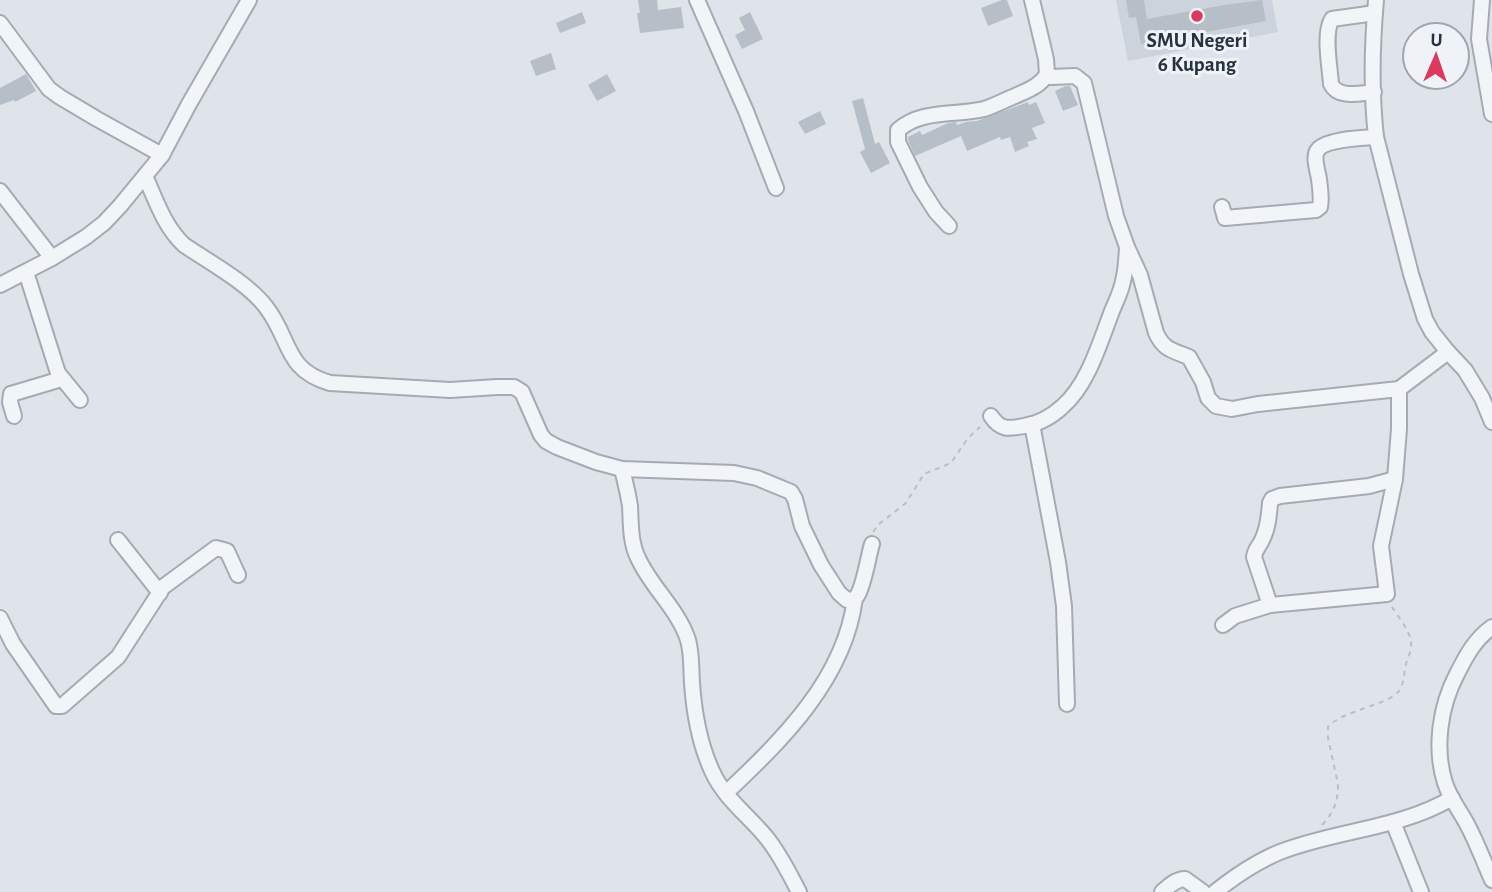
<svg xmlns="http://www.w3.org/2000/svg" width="1492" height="892" viewBox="0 0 1492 892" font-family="'Alegreya Sans',sans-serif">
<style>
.built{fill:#cdd3dc}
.building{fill:#b6bec7}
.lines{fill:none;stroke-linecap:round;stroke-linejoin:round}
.minor-casing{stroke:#a4abb4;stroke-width:18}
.path{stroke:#b9bfc5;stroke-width:2;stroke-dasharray:5 5;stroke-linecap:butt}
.minor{stroke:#f2f5f8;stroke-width:14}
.poi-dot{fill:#d93a5d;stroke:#eff3f7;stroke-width:2.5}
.labels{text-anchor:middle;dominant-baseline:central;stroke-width:6;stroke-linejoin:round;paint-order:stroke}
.poi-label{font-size:21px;font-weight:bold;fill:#273342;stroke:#eff3f7}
</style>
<rect width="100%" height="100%" fill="#dfe4ea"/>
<!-- built -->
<path class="built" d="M1116,0H1272L1278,32L1128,61Z"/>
<!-- building -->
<g class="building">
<path d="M638,0H657L658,10L681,7L684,28L640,33L637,13H640Z"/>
<path d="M1002,0H1007L1013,16L988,26L981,8Z"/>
<path d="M1126,0H1144L1147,19L1224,5L1262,0L1266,21L1141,44L1136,17L1129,18Z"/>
<path d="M582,12L586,23L560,33L556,23Z"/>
<path d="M750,12L763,39L742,49L735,35L745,30L739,18Z"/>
<path d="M551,53L556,69L536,76L530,61Z"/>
<path d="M26,74L36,91L15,102L14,100L0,105V88Z"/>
<path d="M607,74L616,91L597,101L588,85Z"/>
<path d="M1066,86H1070L1078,105L1063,111L1055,91Z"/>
<path d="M863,98L875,144L879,142L890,163L871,173L860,152L865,149L852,101Z"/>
<path d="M1028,102L1029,105L1036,102L1045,123L1032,128L1037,139L1027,142L1029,146L1015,152L1010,137L1001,140L1000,137L967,151L961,136L915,156L908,140V137L920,131L922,135L948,123L956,122L957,125L966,122L977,121Z"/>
<path d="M820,111L826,124L805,134L798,122Z"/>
</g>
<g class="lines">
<defs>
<g id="minor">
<path d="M697,0L746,111L776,188"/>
<path d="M1032,0L1046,59L1047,75L1051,77L1075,76L1084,83L1116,216L1127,247L1140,275L1156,333C1164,350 1172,350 1189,357L1203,382L1208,398L1216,406L1232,409L1258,404L1399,389L1448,352"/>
<path d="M1376,0C1372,45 1371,92 1376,137L1411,274L1425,319L1432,332L1448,352L1465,370L1482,398L1492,422"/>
<path d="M1482,0L1479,39L1492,114"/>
<path d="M0,23L49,89L60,97L97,119L162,155"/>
<path d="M1374,92C1360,93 1338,99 1331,84C1330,68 1323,33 1332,19L1375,13"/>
<path d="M145,176C156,200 164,226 184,245C209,262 248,283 266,307C291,339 284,370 330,383L450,390L497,387H514L522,392L541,435L546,441L557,447L596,462L622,469L734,473L757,478L791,492L795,499L802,526L821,565L839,593L847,600C852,599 853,601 857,596C864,586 868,557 872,544"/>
<path d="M0,191L52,258"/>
<path d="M1222,207L1225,218L1316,210L1320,207C1322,198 1320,189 1319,179C1318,172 1313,158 1317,151C1324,139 1363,138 1376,137"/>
<path d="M949,226L936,212L920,187L898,142V130C922,109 955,116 984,109C994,106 1005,100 1015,96C1028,90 1038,87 1047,75"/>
<path d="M0,285L52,258L86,237L104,223L120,206L162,155L189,104L249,0"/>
<path d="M58,373L80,400"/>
<path d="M14,416L10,402L11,394L58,380V373L26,272"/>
<path d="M991,416C1000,430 1008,429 1024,426C1038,424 1051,417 1062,407C1088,385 1100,342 1112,311C1116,301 1121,292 1123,281C1126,270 1126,259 1127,249"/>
<path d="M1032,424L1058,562L1064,606L1067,704"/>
<path d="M622,469C625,481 628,493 630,506C631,523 630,542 638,558C651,587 678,609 688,640C692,654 691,669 692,683C694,712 700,745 712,771C724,798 748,815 766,837C780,854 789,873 799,892"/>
<path d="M118,540L160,593"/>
<path d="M1270,605L1387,594L1381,546L1395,479L1399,429V389"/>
<path d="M0,618L13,644L56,706H62L118,657L163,587L216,548L227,551L238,575"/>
<path d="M1223,625L1235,616L1270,605L1254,557C1255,549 1259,547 1262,540C1268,529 1269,515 1270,503L1272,499L1280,496L1369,486L1395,479"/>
<path d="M1492,627C1475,639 1466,656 1457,674C1440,706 1434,748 1445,783C1450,799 1461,812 1468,826C1477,843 1484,862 1492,880"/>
<path d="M726,793C782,740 845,679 855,598"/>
<path d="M1393,822L1421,892"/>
<path d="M1162,892C1169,886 1176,879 1185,879L1203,892"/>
<path d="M1215,892C1234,877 1258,861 1280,852C1336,830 1400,829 1452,798"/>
</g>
</defs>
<!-- minor casing -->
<use href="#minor" class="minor-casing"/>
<!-- path -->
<g class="path">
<path d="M873,532L879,524L906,503L924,474L951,463L968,438L980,427"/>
<path d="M1322,825C1334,812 1338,802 1338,784L1328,738V727C1342,710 1388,706 1400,690C1403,685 1404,675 1405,669C1406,661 1410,655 1411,648C1413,632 1398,618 1391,605"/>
</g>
<!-- minor -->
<use href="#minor" class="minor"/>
</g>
<!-- markers -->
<circle class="poi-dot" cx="1197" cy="16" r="7"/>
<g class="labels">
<!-- poi labels -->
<g class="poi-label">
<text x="1197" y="40">SMU Negeri<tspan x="1197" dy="24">6 Kupang</tspan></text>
</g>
</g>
<!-- north arrow -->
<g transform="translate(1436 56) rotate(2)"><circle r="33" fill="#eff3f7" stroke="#9fa6af" stroke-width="2"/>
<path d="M0-5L12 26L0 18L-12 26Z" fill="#d93a5d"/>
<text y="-10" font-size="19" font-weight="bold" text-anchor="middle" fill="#273342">U</text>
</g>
</svg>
